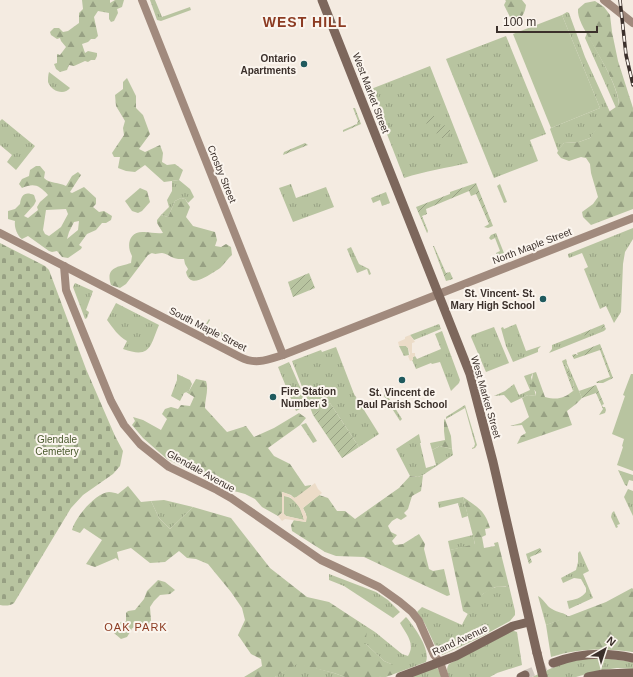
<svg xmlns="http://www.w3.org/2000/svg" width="633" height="677" viewBox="0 0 633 677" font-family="Arial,sans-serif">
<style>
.grass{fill:url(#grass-tufts)}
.forest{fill:url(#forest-firs);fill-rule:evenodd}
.cemetery{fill:url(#cemetery-stones)}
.garden{fill:url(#garden-furrows)}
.pitch{fill:#b8c4a0}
.plaza{fill:#ecdcc8;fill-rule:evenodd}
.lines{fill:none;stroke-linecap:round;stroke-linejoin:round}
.primary-tunnel{stroke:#cfc6bd;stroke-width:9;stroke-dasharray:9 4.5;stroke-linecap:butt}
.secondary{stroke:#a18a7d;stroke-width:8}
.primary{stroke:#7d675c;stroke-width:9}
.rail-casing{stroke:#3b302b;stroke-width:3.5}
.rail{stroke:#fbf5ee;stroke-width:2;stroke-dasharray:6;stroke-linecap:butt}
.primary-bridge{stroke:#7d675c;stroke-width:9}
.poi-dot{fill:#1f5a5e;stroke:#fbf5ee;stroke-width:1.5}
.labels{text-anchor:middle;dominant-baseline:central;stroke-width:4;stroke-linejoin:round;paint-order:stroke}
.poi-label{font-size:10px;font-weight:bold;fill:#3b302b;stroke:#fbf5ee;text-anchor:end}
.street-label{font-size:10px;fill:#3b302b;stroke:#fbf5ee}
.park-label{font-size:10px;fill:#4a5a2e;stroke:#fbf5ee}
.neighbourhood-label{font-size:11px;letter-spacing:1px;fill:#8c3b22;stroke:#fbf5ee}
.district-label{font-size:14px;font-weight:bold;letter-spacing:1px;fill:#8c3b22;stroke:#fbf5ee}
</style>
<defs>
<pattern id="grass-tufts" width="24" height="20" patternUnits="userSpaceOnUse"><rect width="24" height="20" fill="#b8c4a0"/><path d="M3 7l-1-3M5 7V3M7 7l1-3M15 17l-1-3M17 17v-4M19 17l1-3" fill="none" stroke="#97a083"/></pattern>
<pattern id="forest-firs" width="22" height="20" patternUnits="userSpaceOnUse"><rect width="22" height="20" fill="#b8c4a0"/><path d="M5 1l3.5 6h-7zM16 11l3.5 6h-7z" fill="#97a083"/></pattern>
<pattern id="cemetery-stones" width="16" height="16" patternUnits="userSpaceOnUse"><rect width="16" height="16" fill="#b8c4a0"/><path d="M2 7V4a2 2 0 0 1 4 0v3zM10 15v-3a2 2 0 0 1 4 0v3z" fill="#97a083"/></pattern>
<pattern id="garden-furrows" width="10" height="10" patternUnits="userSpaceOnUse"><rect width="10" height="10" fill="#b8c4a0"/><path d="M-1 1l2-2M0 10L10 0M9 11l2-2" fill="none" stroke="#97a083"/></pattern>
</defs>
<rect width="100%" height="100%" fill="#f4ebe1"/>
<!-- grass -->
<g class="grass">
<path d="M150,0H155L162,17L190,7L191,10L161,21L157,20Z"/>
<path d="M567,12L569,13L585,57L610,112L590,138L579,142L564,143L558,151L550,129L551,128L600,108L562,15Z"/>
<path d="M587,33C596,51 619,86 619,106L616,108L585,38Z"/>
<path d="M506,36L546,134L530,140L538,161L494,178L446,59Z"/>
<path d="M430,66L468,163C447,168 425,171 404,178L378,111L379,110L371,89Z"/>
<path d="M49,72L70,88C64,96 51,91 48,82C48,79 48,75 49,72Z"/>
<path d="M2,119L35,146L16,170L7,162L12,155L0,145V121Z"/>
<path d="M179,180L190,189L194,197L188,203L185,199L181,198L175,201L168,217L161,215L169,207L167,200L172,191V181Z"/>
<path d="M291,184L296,198L326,187L334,207L293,222L279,188Z"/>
<path d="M500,184L507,202L504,203L497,186Z"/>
<path d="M386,192L390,203L382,206L380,200L373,203L371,198Z"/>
<path d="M633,228V239L625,252L623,264L621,312L614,323L606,306L600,309L584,269L588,267L582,253L569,258L568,255V254Z"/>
<path d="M496,233L506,258L499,261L496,253L500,251L495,238L491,240L489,238L491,235Z"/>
<path d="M351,247L359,264L369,269L371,274L369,275L367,269L357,273L347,249Z"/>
<path d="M75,283L93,291L86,310L89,312L87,318L85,319L73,287Z"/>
<path d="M116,303L159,325C150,346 151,359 123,349L127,341C118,336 113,328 107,320Z"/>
<path d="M209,319L210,320L207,325L212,327L210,331L199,325L201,322L206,324Z"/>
<path d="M439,324L441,329L414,340L410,335Z"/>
<path d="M516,324L526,351L541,346L538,349V352L513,362L506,346L501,328L503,327L504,329Z"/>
<path d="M494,327L509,363L486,372L471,337L472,335Z"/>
<path d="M605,327L606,329L604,331L549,353L552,349V345L580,334L582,335Z"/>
<path d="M217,330L231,337L229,339L233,341L232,343L215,334Z"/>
<path d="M442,331L460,380L459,383L451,391L440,362L432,364L431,363L416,369L412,360H413V357L415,356L417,359L441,349L435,334Z"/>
<path d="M399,346H406L408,348L409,355L404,356Z"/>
<path d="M336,347L354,394L379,434L359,447L330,403L313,415L292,361L321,350L322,352Z"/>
<path d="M566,361L579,391H573L574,390L573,381L568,376V368L565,364Z"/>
<path d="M289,362L308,405L296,411L278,367Z"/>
<path d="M533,373L531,377L536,396L528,395L511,403L504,395L494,396L505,391L514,384L519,395L530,390L524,376Z"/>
<path d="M177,374L190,380L192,384L189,391L184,393L180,401L171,396L177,380Z"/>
<path d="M385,392L402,419L400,421L384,396Z"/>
<path d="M465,405L477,445L475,448L472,449V448L474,447L475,444L465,408L446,419V417Z"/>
<path d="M306,423L317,441L313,443L301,425Z"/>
<path d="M419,434L421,443H420L426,468L436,465L432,450L440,446L452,449L453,455L423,475L418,477L410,476L396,449Z"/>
<path d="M618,470L633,475V481L629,480L627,486L625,485Z"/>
<path d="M628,489L633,491V516L624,497Z"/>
<path d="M284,496C295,497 302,509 304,520L286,516L284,514Z"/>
<path d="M463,497L468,516L462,518L458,503L439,508L438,502Z"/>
<path d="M164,500L193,507L170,529L159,518L151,501Z"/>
<path d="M614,511L620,524L617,525L618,527L616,528L611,517L612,513Z"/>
<path d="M473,535L475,545L450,550L448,541Z"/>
<path d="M580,551L589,571L583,574L593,598L569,609L567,601C574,600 582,598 586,592V588L581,579L574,578L563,583L561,578L576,570L578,562V553Z"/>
<path d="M329,574L376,592L388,600L400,612L393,618L344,586L329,580Z"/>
<path d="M509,586L515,611V615L510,621L477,639L442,655L439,654L425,624L417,612L422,607L462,625C469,611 479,591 496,587C500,586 504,587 509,586Z"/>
<path d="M538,596C544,599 546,606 552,609C558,613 564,612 569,617L546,625Z"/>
<path d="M406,617C414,626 431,650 426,662L386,677H379L381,676L391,664L384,661L366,644H360L358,621L375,632L402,654L408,656C416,644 406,634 400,623Z"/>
<path d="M126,621V625L130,630L132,629L127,637L121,639L114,633L115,627L121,622Z"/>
<path d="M512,631H514L517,632L522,665L497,673L490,677H449C447,672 446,669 449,664Z"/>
<path d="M604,658L633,662V669L617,668L597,671L576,677H532L563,663L583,659Z"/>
<path d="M297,663L334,673L345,677H275Z"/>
<path d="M437,667L442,677H408Z"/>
</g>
<!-- forest -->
<g class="forest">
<path d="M82,0H110V3L115,0H124L122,7L117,9L118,13L114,21L111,22L109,19V13L98,11L94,17L98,36L95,39H91L88,42L82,44L85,53L88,51L97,53V56L95,60H91L88,62L85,61L74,66L69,65L67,70L60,72L56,69L54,64L57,63V54L60,55L66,47L61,41L60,38L57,39L51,35L50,32L54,28H59L63,32L68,31L79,23V13L83,9Z"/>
<path d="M505,0H522L526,5C525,13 521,22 511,19L504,5L506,1Z"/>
<path d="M595,1L604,7L610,15L612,32L618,61L633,108V209L591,225L583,217L582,212L593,204L598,197L591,173L590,164L586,158L581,157L569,161L561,158L557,153L559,149L564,143L579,142L590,138L607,113L619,105C619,87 598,54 589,38C585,30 577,18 578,9L585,3Z"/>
<path d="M127,78L136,96V108L143,115L150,134L139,149L145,152L160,145L163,153L162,162L167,165L175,164L183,170L179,180L164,182L145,165L135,172L126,171L118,168L120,157H114L112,153L124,135L123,128L125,121L116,106L115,95L123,89V82Z"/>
<path d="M36,166H40L45,172L44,178C50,184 59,182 66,186L72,176L78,172L81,175L70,192L72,193L84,187L96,198V204L93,207L99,212L104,211L112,216L111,220L106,223H102L96,230L87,234L79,245L82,247L81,249L68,258L62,257L57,251L52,252L49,251L28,236L22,239C17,235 14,227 15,221L8,219V211L15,209L20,204C21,195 25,191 34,195L36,201L34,205L24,216L28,218L38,210L37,207L40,202L48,195C39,185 34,183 22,188L19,184L22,179L29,176L30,170ZM66,209L68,214L61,227L49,236L45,234L43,230L46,210ZM79,221L78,230L67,239L69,232L74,222Z"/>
<path d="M140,188L147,191L150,202L142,211L138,213L132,211L125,201Z"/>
<path d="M181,198L185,199L190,207L186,217L193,226L215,232L217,240L215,246L221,247L226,244L231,247L232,255C228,258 226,262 222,266C220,269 216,270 214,272C205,277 190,289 186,272L188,269L185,264L184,259C171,260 170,254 162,253C157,253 156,255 152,253L148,255L126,284L120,288L111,285C105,267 118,267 131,263L132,256C126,245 129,231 144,232C151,232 156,234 163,233L157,223V220L161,215L168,217L175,201Z"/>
<path d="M536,372L545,397C557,400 563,399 573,391H579L582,398L576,404L567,411L572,425L517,444L521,436L526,433L522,425L510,426L521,423L529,417L522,398L528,395L536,396V392L531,386L533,373Z"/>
<path d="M196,379L206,381C209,390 205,398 205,408L227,432L246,426L254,437L274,428L299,413L306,418L300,425L268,448L274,456L290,464L305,486L311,485L308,493L294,498L291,495L282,492V513L278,516L262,507L255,499L245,494L227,489L167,459L143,438L132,425L135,421L133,417L143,420L161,430L167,419L162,414L165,409L171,407L178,409L181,405L190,406L194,397L186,392L189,391Z"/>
<path d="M445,419L451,436L452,449L440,446L432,450L430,443L445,440L444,431V420Z"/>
<path d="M423,475L421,491L412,496L408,509L404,513L407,516L401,520L397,518L392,521L388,526L391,532L397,535L392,541L395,545L403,544L419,534L425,544L424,549L429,569L433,571L444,569L450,595L447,596L364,557L336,556L325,552L292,531L291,525L294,520L306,522V514L303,508L319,495L328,498L337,511H345L355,519L399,488L410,476L418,477Z"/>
<path d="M128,486L141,502L151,501L159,518L170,529L193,507L231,518L270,568L307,597L329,602L358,621L367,631L366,638L360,644H366L384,661L391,664L396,670L392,675L379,677H345L334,673L297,664L275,677H244L262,666L261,659L251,654L238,635L245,620L242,608L231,592L208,564L196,559L187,558L179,551L165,562L150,563L131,548L117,552L119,561L116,558L95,567L86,564L102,540L84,528L80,533L72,530C75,518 95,493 109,492C112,492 116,493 118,494Z"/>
<path d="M463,497C477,507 485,510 490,528L485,529L486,535L482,537L484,548L495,546L494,543L498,542L509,586L495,587L483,594L468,614L463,611L450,550L475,544Z"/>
<path d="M158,580L165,582L175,590L170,594L160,595L154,601L150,607L151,620L149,626L134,627L130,630H126V613L128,611L135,610L144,599L147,591Z"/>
<path d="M632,588L633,589V652C605,648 579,648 551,657L546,625L606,602Z"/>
</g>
<!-- cemetery -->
<path class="cemetery" d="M0,243L45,266L49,270L86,369L115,436L123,451L120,466L113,474L83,495L71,508L14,603C10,606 5,606 0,605Z"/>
<!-- garden -->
<g class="garden">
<path d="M353,108H355L361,124L343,132V130L357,124L358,121Z"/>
<path d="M431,113L437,119L430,127L424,121Z"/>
<path d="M443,124L451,131L444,140L435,132Z"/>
<path d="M305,143L308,145L283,155L284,152Z"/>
<path d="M476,183L493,226L488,228L484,227L489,224L476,194L471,196L469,191L426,209L427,214L422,216L428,231L427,233L416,207L450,194V192Z"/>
<path d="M433,246H434L446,273L450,272L453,279L446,281Z"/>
<path d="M309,273L315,288L293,297L288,282Z"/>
<path d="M604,324L605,327L583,336L580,334Z"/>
<path d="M600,344L613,378L603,383H597L596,382L610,377L600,350L574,359L572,355L575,354L578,355L577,353Z"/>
<path d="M566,359L567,362L565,364L569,371L568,376L573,381L574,390L573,391L562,361Z"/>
<path d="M596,385L604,404L602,405L603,407H605L606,410L605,413L599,415L603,409L596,393L582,398L579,391Z"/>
<path d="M330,403L359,447L342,458L313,415Z"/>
<path d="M540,548L542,552L530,557L532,562L529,564L526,554Z"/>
</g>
<!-- pitch -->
<g class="pitch">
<path d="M562,15L600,108L551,128L513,34Z"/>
<path d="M631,374H633V471L617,465L623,447L622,446L624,439L612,434L625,396L623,395Z"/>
</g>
<!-- plaza -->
<g class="plaza">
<path d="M410,335L415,342L412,343V353H415V356L413,357V360L410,361L408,356L410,354L408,348L406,346H399L398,342L405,339V337Z"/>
<path d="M315,483L318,489L322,493L303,508L307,517L306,522L285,519L282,521L278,516L282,513V492L288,494L295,498ZM284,496L290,497L295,502L300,508L304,520L286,516L284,514Z"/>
</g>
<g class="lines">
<!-- primary-tunnel -->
<path class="primary-tunnel" d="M525,675L553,663"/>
<!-- secondary -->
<g class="secondary">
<path d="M142,0L283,355"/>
<path d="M604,0L633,23"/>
<path d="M0,233L240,357C255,365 267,360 283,355L633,218"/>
<path d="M64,266L66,290L111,401L124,425L140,444L169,467L217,490L231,498L321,560L379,587L400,602L412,612L419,621L434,655L440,662L445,677"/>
</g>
<!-- primary -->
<g class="primary">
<path d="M322,0L470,374L493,462L537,653"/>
<path d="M553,663C579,653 606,652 633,658"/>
<path d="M400,677L456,656L513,626L529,622"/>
<path d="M521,677L525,675"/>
<path d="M588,677L603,674L633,673"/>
</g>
<defs>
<path id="rail" d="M620,0L626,55L633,85"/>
</defs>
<!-- rail casing -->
<use href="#rail" class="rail-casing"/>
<!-- rail -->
<use href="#rail" class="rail"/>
<!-- primary-bridge -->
<path class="primary-bridge" d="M537,653L543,677"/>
</g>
<!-- markers -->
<g class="poi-dot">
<circle cx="304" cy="64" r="4"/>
<circle cx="543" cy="299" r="4"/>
<circle cx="402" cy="380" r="4"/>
<circle cx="273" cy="397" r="4"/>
</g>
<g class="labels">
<!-- poi labels -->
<g class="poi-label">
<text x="296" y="58">Ontario<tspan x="296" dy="12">Apartments</tspan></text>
<text x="535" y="293">St. Vincent- St.<tspan x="535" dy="12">Mary High School</tspan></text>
<text x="281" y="391" text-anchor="start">Fire Station<tspan x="281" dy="12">Number 3</tspan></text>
<text x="402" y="392" text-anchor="middle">St. Vincent de<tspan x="402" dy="12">Paul Parish School</tspan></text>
</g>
<!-- street labels -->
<g class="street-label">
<text transform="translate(371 93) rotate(69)">West Market Street</text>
<text transform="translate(222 174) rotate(68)">Crosby Street</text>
<text transform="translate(532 246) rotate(-21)">North Maple Street</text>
<text transform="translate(208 329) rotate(27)">South Maple Street</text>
<text transform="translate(486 397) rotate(74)">West Market Street</text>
<text transform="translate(201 471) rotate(29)">Glendale Avenue</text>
<text transform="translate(460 640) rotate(-25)">Rand Avenue</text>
</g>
<!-- park labels -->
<g class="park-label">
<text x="57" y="439">Glendale<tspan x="57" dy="12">Cemetery</tspan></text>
</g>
<!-- neighbourhood labels -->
<g class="neighbourhood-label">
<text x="136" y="627">OAK PARK</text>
</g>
<!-- district labels -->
<g class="district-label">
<text x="305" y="22">WEST HILL</text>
</g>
</g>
<!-- north arrow -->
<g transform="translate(605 649) rotate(39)" stroke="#fbf5ee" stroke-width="3" paint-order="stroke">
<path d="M0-3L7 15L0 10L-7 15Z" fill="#3b302b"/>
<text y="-6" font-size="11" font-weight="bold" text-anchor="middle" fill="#3b302b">N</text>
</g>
<!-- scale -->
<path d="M497 26v6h100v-6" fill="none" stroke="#3b302b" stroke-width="2"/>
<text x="503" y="26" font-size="12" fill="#3b302b" stroke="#fbf5ee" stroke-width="3" paint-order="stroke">100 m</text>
</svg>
